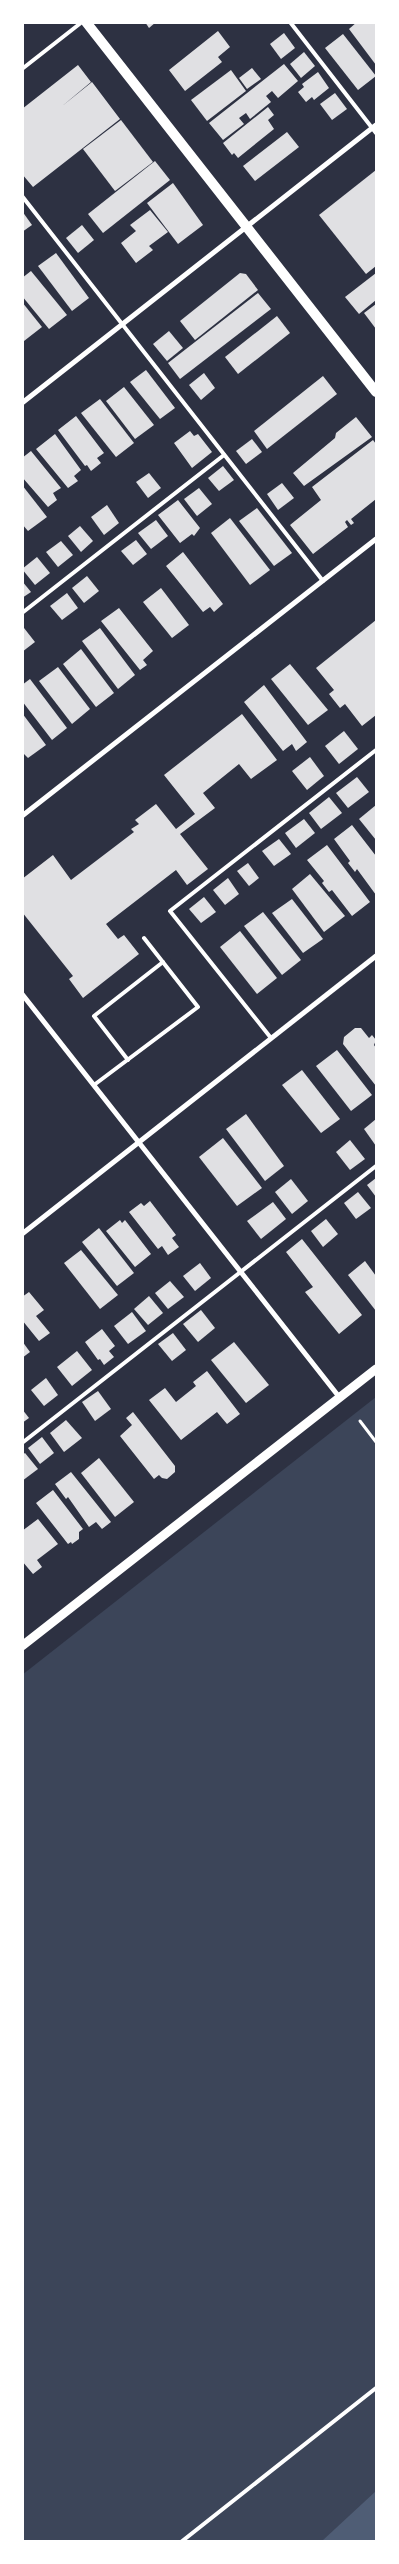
<svg xmlns="http://www.w3.org/2000/svg" width="399" height="2564" viewBox="0 0 399 2564" font-family="Montserrat,sans-serif">
<style>
.green{fill:#3c4559}
.water{fill:#4f5d75}
.building{fill:#e0e0e3}
.lines{fill:none;stroke-linecap:round;stroke-linejoin:round}
.path{stroke:#fff;stroke-width:3}
.service{stroke:#fff;stroke-width:4}
.minor{stroke:#fff;stroke-width:5}
.tertiary{stroke:#fff;stroke-width:9}
.secondary{stroke:#fff;stroke-width:10}
</style>
<rect width="100%" height="100%" fill="#2d3142"/>
<!-- green -->
<path class="green" d="M376,1397V2541H23L22,1675Z"/>
<!-- water -->
<path class="water" d="M376,2491V2541H322Z"/>
<!-- building -->
<g class="building">
<path d="M145,22H156L149,28Z"/>
<path d="M357,22H374L376,26V65L349,29Z"/>
<path d="M218,31L230,47L218,57L222,62L185,91L169,70Z"/>
<path d="M284,33L295,48L281,59L270,44Z"/>
<path d="M343,34L376,76L358,90L325,48Z"/>
<path d="M304,52L315,66L301,78L290,64Z"/>
<path d="M284,64L298,81L278,98L272,91L266,96L271,102L250,119L246,113L239,118L244,124L223,140L209,123Z"/>
<path d="M78,65L91,82L61,107L92,82L120,119L33,187L22,174V109Z"/>
<path d="M252,68L261,79L247,89L239,78Z"/>
<path d="M231,70L246,91L207,121L191,100Z"/>
<path d="M318,72L329,88L314,100L312,97L306,102L298,92L304,87L302,84Z"/>
<path d="M335,93L347,109L332,120L320,104Z"/>
<path d="M268,107L274,115L268,120L274,129L238,158L234,153L232,155L223,143Z"/>
<path d="M121,120L153,162L115,191L83,149Z"/>
<path d="M287,132L299,147L255,181L243,166Z"/>
<path d="M155,161L170,180L103,233L88,214Z"/>
<path d="M376,170V266L366,274L319,215Z"/>
<path d="M173,183L203,225L178,244L147,203Z"/>
<path d="M150,210L168,232L149,246L153,250L136,263L121,243L136,231L130,225Z"/>
<path d="M22,211L32,225L22,232Z"/>
<path d="M82,225L94,240L78,253L66,238Z"/>
<path d="M56,253L89,298L72,311L38,266Z"/>
<path d="M31,271L67,315L49,329L22,296V278Z"/>
<path d="M240,273L246,274L258,290L195,340L180,321Z"/>
<path d="M376,273V300L359,314L345,297Z"/>
<path d="M258,293L271,309L180,379L168,363Z"/>
<path d="M22,302L42,327L24,341L22,339Z"/>
<path d="M376,304V329L364,313Z"/>
<path d="M277,316L290,333L238,374L225,357Z"/>
<path d="M169,331L183,348L167,361L153,344Z"/>
<path d="M146,370L175,408L160,419L130,382Z"/>
<path d="M204,373L215,388L201,400L189,385Z"/>
<path d="M323,376L337,394L267,449L254,431Z"/>
<path d="M124,387L154,425L135,439L106,401Z"/>
<path d="M100,399L134,443L116,457L81,413Z"/>
<path d="M76,416L104,453L97,458L101,463L91,471L87,465L85,466L58,430Z"/>
<path d="M356,417L372,437L304,486L293,473L335,438L336,433Z"/>
<path d="M190,431L194,436L198,434L212,452L192,468L174,443Z"/>
<path d="M55,434L81,470L74,476L78,481L68,488L36,449Z"/>
<path d="M252,439L262,452L246,464L236,451Z"/>
<path d="M373,440L376,444V499L351,519L354,523L351,525L347,520L345,522L348,527L313,554L290,525L321,500L312,487Z"/>
<path d="M31,451L61,488L53,493L57,500L48,507L22,477V458Z"/>
<path d="M223,466L234,480L219,491L208,478Z"/>
<path d="M149,473L161,488L148,498L136,482Z"/>
<path d="M282,483L294,498L278,510L267,494Z"/>
<path d="M22,485L47,517L28,531L22,524Z"/>
<path d="M199,488L212,504L197,516L184,499Z"/>
<path d="M178,500L200,528L194,536L192,534L180,543L158,515Z"/>
<path d="M107,505L119,523L104,535L91,517Z"/>
<path d="M257,508L292,553L274,566L239,521Z"/>
<path d="M230,518L270,570L250,585L211,533Z"/>
<path d="M156,520L168,536L151,549L138,533Z"/>
<path d="M80,526L93,541L81,552L68,536Z"/>
<path d="M136,540L147,554L133,565L121,551Z"/>
<path d="M61,541L73,555L58,567L46,552Z"/>
<path d="M183,552L223,604L214,612L210,607L203,612L166,566Z"/>
<path d="M37,557L50,573L35,585L22,569Z"/>
<path d="M87,576L99,591L84,603L72,588Z"/>
<path d="M22,581L31,592L22,598Z"/>
<path d="M161,588L189,625L172,638L143,602Z"/>
<path d="M67,593L78,608L62,620L50,606Z"/>
<path d="M119,608L153,651L143,660L147,665L140,670L101,621Z"/>
<path d="M376,620V715L362,726L345,704L340,708L329,694L334,690L316,668Z"/>
<path d="M24,628L35,642L22,652V629Z"/>
<path d="M100,628L135,675L118,689L82,641Z"/>
<path d="M81,649L114,693L96,707L63,664Z"/>
<path d="M290,664L328,710L308,725L271,679Z"/>
<path d="M58,667L90,709L72,724L39,681Z"/>
<path d="M30,679L67,728L52,740L22,701V685Z"/>
<path d="M264,685L307,742L296,751L292,744L283,751L244,702Z"/>
<path d="M22,713L46,745L28,758L22,752Z"/>
<path d="M242,714L277,760L251,779L239,764L203,793L215,808L180,834L208,869L187,885L176,870L106,924L118,939L124,935L139,954L83,998L69,979L73,976L22,912V879L53,855L71,880L134,832L131,829L139,824L135,820L156,804L176,829L195,814L164,775Z"/>
<path d="M344,731L358,749L339,764L325,746Z"/>
<path d="M310,757L324,776L307,790L292,771Z"/>
<path d="M357,777L369,792L348,808L336,793Z"/>
<path d="M329,797L342,813L321,829L309,813Z"/>
<path d="M376,805V840L359,819Z"/>
<path d="M304,819L315,833L296,848L285,833Z"/>
<path d="M352,825L376,856V895L357,869L355,872L348,863L350,861L334,839Z"/>
<path d="M279,839L291,854L274,866L262,851Z"/>
<path d="M327,845L370,902L352,916L332,890L329,892L322,883L324,881L307,860Z"/>
<path d="M248,863L259,878L249,886L237,871Z"/>
<path d="M310,874L345,916L324,932L292,889Z"/>
<path d="M228,878L239,894L225,905L213,890Z"/>
<path d="M204,897L216,912L201,923L189,909Z"/>
<path d="M292,899L323,939L303,953L272,913Z"/>
<path d="M263,912L301,960L282,975L244,926Z"/>
<path d="M240,931L277,978L257,994L220,947Z"/>
<path d="M355,1028H361L369,1038L372,1035L376,1040L374,1045L376,1048V1086L343,1044L344,1037Z"/>
<path d="M337,1050L372,1095L351,1111L316,1066Z"/>
<path d="M302,1070L340,1119L321,1133L282,1085Z"/>
<path d="M246,1114L284,1166L265,1181L226,1129Z"/>
<path d="M376,1119V1146L364,1129Z"/>
<path d="M223,1138L262,1188L237,1206L199,1157Z"/>
<path d="M350,1140L365,1159L350,1170L336,1152Z"/>
<path d="M376,1178V1197L367,1185Z"/>
<path d="M291,1179L308,1201L292,1214L275,1192Z"/>
<path d="M358,1192L371,1208L356,1219L344,1203Z"/>
<path d="M150,1201L176,1235L172,1238L179,1247L168,1255L162,1246L158,1249L129,1212L141,1203L144,1206Z"/>
<path d="M273,1202L286,1219L261,1239L247,1221Z"/>
<path d="M326,1219L338,1234L323,1247L311,1231Z"/>
<path d="M120,1220L122,1223L125,1220L151,1254L135,1267L106,1231Z"/>
<path d="M99,1228L134,1273L117,1286L82,1242Z"/>
<path d="M302,1239L362,1315L339,1334L305,1292L313,1287L286,1252Z"/>
<path d="M81,1250L118,1295L100,1309L64,1263Z"/>
<path d="M365,1261L376,1276V1311L348,1275Z"/>
<path d="M200,1263L211,1278L195,1291L183,1276Z"/>
<path d="M170,1281L184,1297L168,1309L155,1293Z"/>
<path d="M29,1292L44,1310L36,1316L50,1333L39,1341L22,1320V1297Z"/>
<path d="M149,1296L163,1313L148,1325L134,1309Z"/>
<path d="M201,1310L215,1328L198,1342L183,1324Z"/>
<path d="M132,1312L146,1331L128,1344L114,1326Z"/>
<path d="M102,1329L115,1346L109,1351L114,1357L104,1365L100,1359L98,1360L85,1342Z"/>
<path d="M173,1333L186,1350L172,1361L158,1344Z"/>
<path d="M22,1341L30,1352L22,1358Z"/>
<path d="M234,1342L269,1385L246,1403L211,1360Z"/>
<path d="M77,1351L92,1370L72,1386L57,1367Z"/>
<path d="M207,1371L240,1414L227,1424L217,1412L181,1440L149,1400L165,1388L176,1402L196,1386L193,1382Z"/>
<path d="M46,1378L58,1395L44,1406L31,1390Z"/>
<path d="M98,1391L111,1409L95,1421L82,1402Z"/>
<path d="M22,1409L29,1418L22,1423Z"/>
<path d="M133,1412L175,1466V1472L167,1479L162,1478L159,1475L154,1479L120,1436L132,1425L126,1418Z"/>
<path d="M66,1420L82,1438L64,1452L50,1433Z"/>
<path d="M42,1437L54,1453L40,1464L28,1448Z"/>
<path d="M25,1453L38,1469L22,1481V1455Z"/>
<path d="M99,1458L134,1502L115,1517L81,1473Z"/>
<path d="M71,1472L111,1522L102,1529L96,1522L89,1527L68,1497L66,1499L55,1484Z"/>
<path d="M53,1490L83,1529L79,1532V1539L72,1544L71,1542L68,1544L36,1503Z"/>
<path d="M38,1519L58,1544L37,1560L42,1567L33,1574L22,1561V1531Z"/>
</g>
<g class="lines">
<!-- path -->
<path class="path" d="M360,1421L376,1442"/>
<!-- service -->
<g class="service">
<path d="M290,22L376,133"/>
<path d="M22,69L82,22"/>
<path d="M22,196L323,581"/>
<path d="M22,613L224,455"/>
<path d="M271,1038L170,911L376,750"/>
<path d="M128,1060L94,1016L163,962"/>
<path d="M94,1085L198,1007L144,938"/>
<path d="M22,1443L376,1166"/>
<path d="M181,2542L376,2388"/>
</g>
<!-- minor -->
<g class="minor">
<path d="M22,403L376,125"/>
<path d="M22,816L376,539"/>
<path d="M22,994L340,1398"/>
<path d="M22,1234L376,956"/>
</g>
<!-- tertiary -->
<path class="tertiary" d="M22,1646L376,1369"/>
<!-- secondary -->
<path class="secondary" d="M86,22L376,392"/>
</g>
<!-- border -->
<rect width="399" height="2564" fill="none" stroke="#ffffff" stroke-width="48"/>
</svg>
